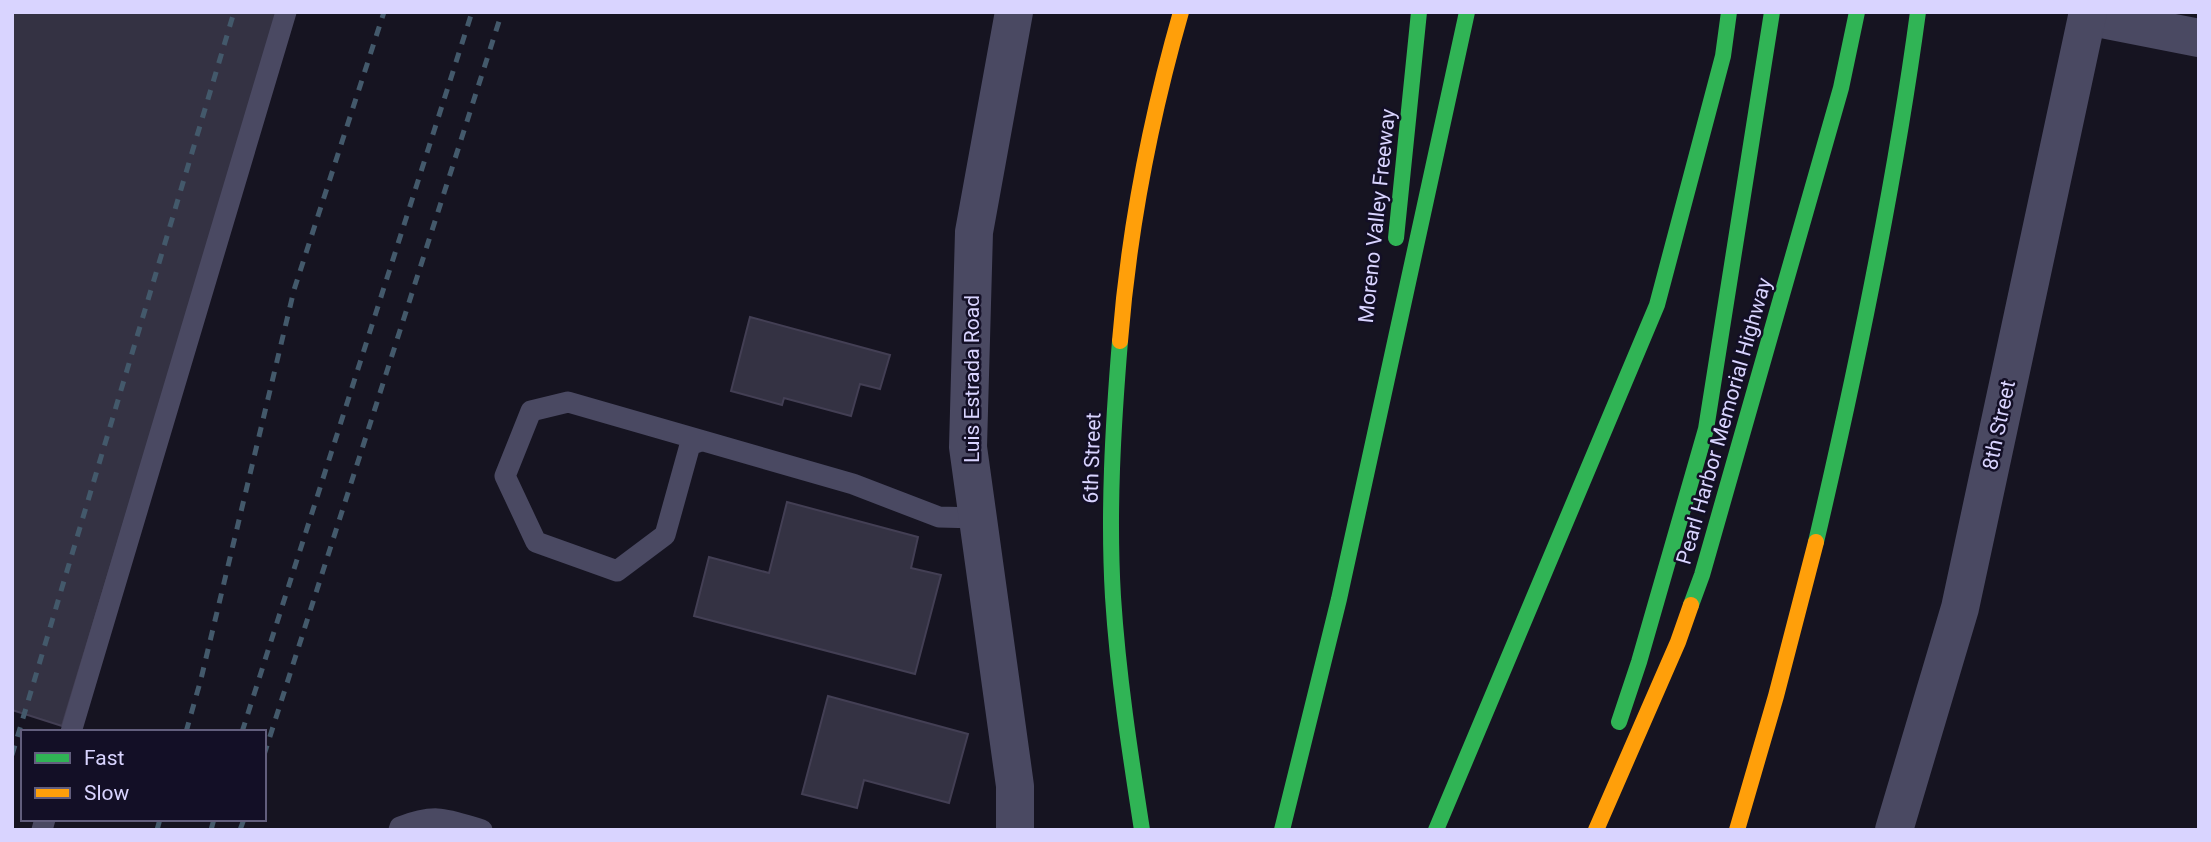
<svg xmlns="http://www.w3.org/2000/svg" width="2211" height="842" viewBox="0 0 2211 842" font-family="Roboto,sans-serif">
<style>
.building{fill:#343243;stroke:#433f54;stroke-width:2}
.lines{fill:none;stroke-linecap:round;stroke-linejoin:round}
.lane{stroke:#4a4962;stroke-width:21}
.street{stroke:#4a4962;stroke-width:38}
.fast{stroke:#30b455;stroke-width:16}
.slow{stroke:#ff9f0a;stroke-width:16}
.rail{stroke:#43596b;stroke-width:5;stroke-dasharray:10 9;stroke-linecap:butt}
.labels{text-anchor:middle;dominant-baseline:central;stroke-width:5;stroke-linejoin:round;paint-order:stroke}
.street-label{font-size:21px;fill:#d9d4ff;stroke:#130f26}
</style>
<rect width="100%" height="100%" fill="#161421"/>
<!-- building -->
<g class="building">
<path d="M12,12H280L62,726L12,710Z"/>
<path d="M750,317L890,355L880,389L860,384L851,416L784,398L782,405L731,391Z"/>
<path d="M787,502L918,537L911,568L941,575L915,674L694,616L709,557L769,573Z"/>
<path d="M828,696L968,734L949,803L864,780L857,808L802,794Z"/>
</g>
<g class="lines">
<!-- lane -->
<g class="lane">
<path d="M701,441L690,445L665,535L617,571L536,542L505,476L531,411L568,402L853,484L939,517L978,518"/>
<path d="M71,732L286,12"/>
<path d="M42,830L45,819"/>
<path d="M399,830L400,827C436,813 446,819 482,830"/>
</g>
<!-- street -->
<g class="street">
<path d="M1014,12L974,232L968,447L1015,786V830"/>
<path d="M2087,16L2199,38"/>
<path d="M1894,830L1960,608L2088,12"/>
</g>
<!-- fast -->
<g class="fast">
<path d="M1396,238L1419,12"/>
<path d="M1120,341C1113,426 1108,512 1113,597C1118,675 1130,753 1142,830"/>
<path d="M1816,542C1857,367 1894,190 1918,12"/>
<path d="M1691,605L1702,575L1841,88L1857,12"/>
<path d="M1619,722L1639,662L1706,429L1772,12"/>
<path d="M1282,830L1339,599L1467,12"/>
<path d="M1436,830L1657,305L1723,56L1729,12"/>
</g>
<!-- slow -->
<g class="slow">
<path d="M1120,341C1129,229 1150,120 1181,12"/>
<path d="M1596,830L1678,642L1691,605"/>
<path d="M1737,830L1776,696L1816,542"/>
</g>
<!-- rail -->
<g class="rail">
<path d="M186,732L201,679L294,290L384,12"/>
<path d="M242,732L472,12"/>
<path d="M12,755L234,12"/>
<path d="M264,755L502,12"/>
<path d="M157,830L160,819"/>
<path d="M211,830L214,819"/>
<path d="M240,830L244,819"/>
</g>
</g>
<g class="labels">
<!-- street labels -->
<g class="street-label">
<text transform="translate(1377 216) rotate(-84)">Moreno Valley Freeway</text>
<text transform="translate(972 379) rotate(-90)">Luis Estrada Road</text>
<text transform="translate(1724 421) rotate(-74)">Pearl Harbor Memorial Highway</text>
<text transform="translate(1999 425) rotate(-78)">8th Street</text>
<text transform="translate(1092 458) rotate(-88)">6th Street</text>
</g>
</g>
<!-- border -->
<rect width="2211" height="842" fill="none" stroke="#d9d4ff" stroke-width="28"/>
<!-- legend -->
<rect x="21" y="730" width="245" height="91" fill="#130f26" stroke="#625e7d" stroke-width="2"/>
<rect x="35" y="753" width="35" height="10" fill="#30b455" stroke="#625e7d" stroke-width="2"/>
<text x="84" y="765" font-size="21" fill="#d9d4ff">Fast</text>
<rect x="35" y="788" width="35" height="10" fill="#ff9f0a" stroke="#625e7d" stroke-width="2"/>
<text x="84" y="800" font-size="21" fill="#d9d4ff">Slow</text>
</svg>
